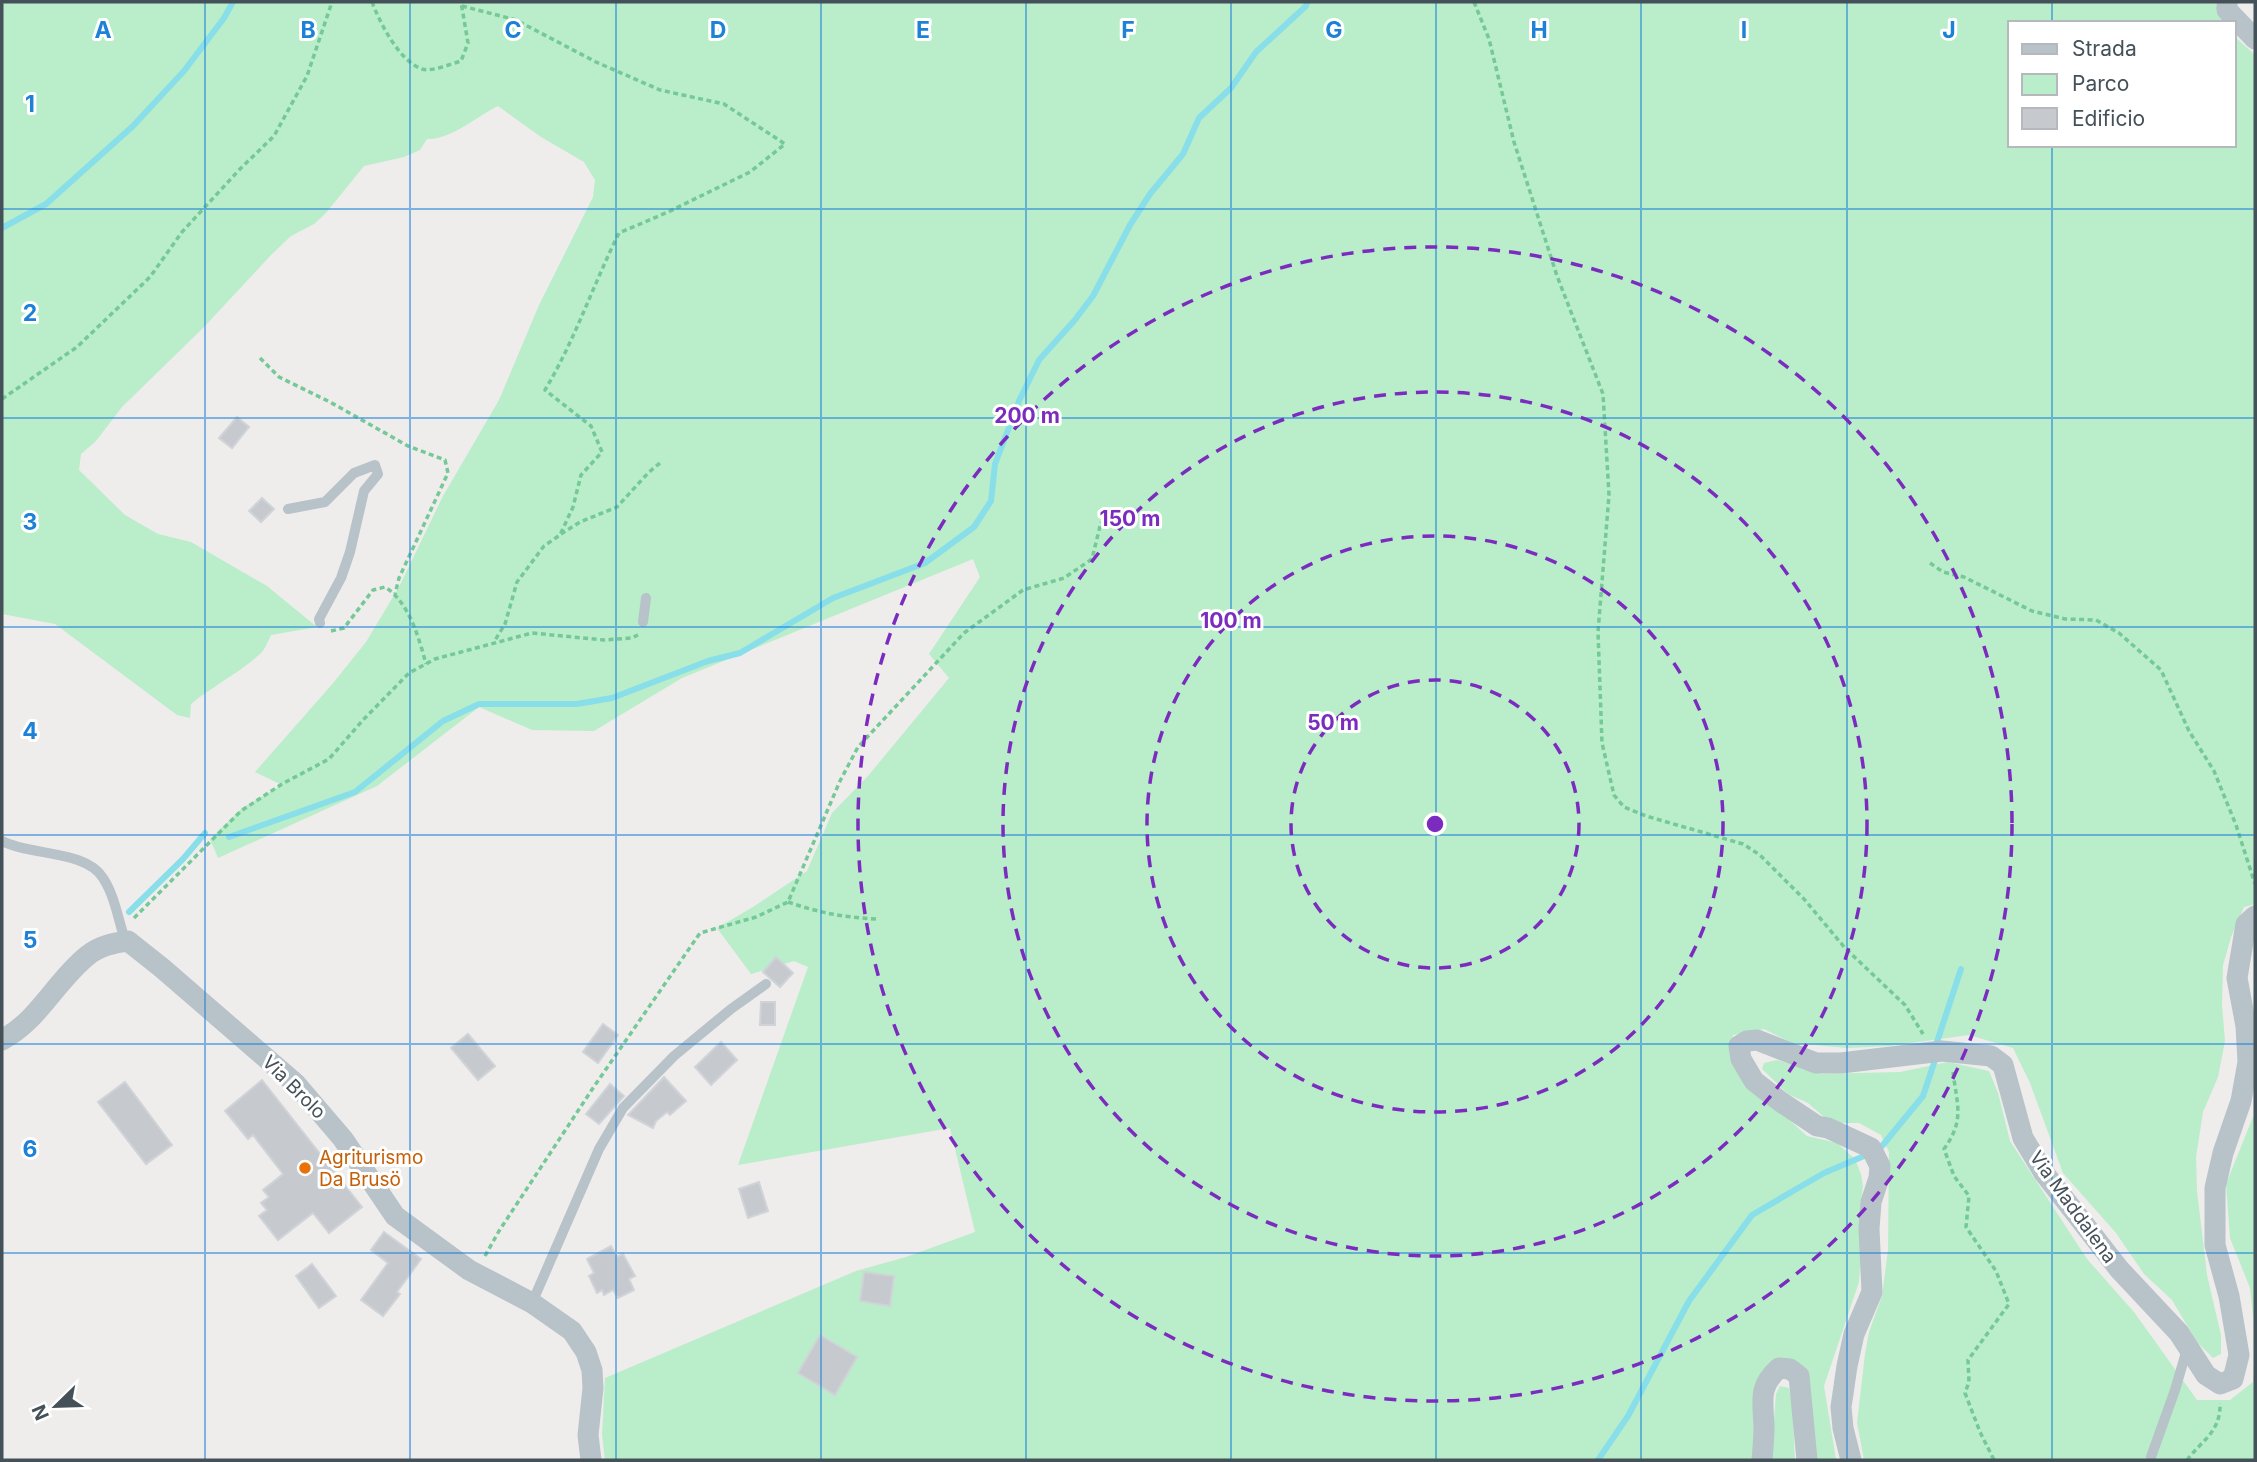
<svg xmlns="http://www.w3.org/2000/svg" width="2257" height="1462" viewBox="0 0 2257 1462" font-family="Inter,sans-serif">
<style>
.green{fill:#baedc9}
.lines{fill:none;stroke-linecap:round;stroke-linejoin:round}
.stream{stroke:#88dee9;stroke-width:6}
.building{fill:#c6cacf;stroke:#d0d3d8;stroke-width:2}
.path{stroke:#74c997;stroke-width:3.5;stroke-dasharray:5 3.5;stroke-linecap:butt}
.service{stroke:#b8c2c9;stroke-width:10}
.minor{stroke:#b8c2c9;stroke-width:21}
.grid{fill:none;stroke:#1d81d8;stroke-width:2;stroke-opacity:0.55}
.ring{fill:none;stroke:#7b2cbf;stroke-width:3.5;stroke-dasharray:12 9}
.food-dot{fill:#e8710a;stroke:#fff;stroke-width:2.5}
.labels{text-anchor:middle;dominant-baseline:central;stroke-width:6;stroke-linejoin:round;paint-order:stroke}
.street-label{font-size:19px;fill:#455159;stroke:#fff}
.food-label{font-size:19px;fill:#c56008;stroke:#fff;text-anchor:start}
.grid-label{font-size:23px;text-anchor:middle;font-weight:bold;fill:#1d81d8;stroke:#fff;stroke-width:6;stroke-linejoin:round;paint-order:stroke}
.centre{fill:#7b2cbf;stroke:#fff;stroke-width:3.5}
.ring-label{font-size:21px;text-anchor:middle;font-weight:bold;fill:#7b2cbf;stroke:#fff;stroke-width:6;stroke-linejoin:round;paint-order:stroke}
</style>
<rect width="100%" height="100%" fill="#efecec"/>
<!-- green -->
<g class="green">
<path d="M2,2H2215L2224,23H2010V145H2234V36L2255,55V904L2244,907L2231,937L2223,965L2222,1005L2225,1041L2218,1077L2203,1112L2196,1157L2197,1191L2207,1275L2221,1335V1354L2213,1358L2197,1342L2172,1300L2144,1274L2116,1233L2063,1173L2030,1083L2013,1048L1969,1035L1889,1046L1847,1048L1792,1043L1764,1029L1733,1035L1731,1058L1785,1116L1807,1136L1837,1143L1855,1159L1861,1174L1863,1186L1860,1209L1862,1238L1859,1282L1824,1386L1836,1460H1812L1808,1391L1776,1363L1752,1460H605L602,1435L605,1378L856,1271L906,1257L975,1232L950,1128L738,1165L808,967L794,961L751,974L717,928L753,907L807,871L832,813L868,776L949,678L929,654L980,577L973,559L682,678L594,731L532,730L479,707L377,786L218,858L210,839L242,808L282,785L255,772L334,682L366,642L399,587L443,496L499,400L539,305L593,197L595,180L584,162L541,137L498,106C477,116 451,140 427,139L420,150L404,157L364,166L325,214L314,224L291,236L272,254L203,328L122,407L96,441L81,454L79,470L125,515L158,534L191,542L267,586L317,627L271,635C268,641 265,650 260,654C239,673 213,686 191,704L190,718L177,715L55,624L2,614Z"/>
<path d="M1777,1060L1821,1074L1900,1072L1948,1062L1989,1071L1998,1093L2010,1141L2087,1259L2134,1312L2197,1400H2230L2253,1382L2255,1355V1460H1864L1857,1423L1865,1354L1869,1332L1882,1296L1888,1250L1889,1152L1881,1135L1859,1123H1831L1808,1103L1788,1094L1762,1069L1764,1063Z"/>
<path d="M2255,1112V1335L2250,1288L2230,1238L2226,1184Z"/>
<path d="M1780,1386L1789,1388C1795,1411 1793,1437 1795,1460H1771L1776,1394Z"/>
</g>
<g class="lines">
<!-- stream -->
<g class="stream">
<path d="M2,228L46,204L133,126L184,71L224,18L233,2"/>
<path d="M229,837L355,792L443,721L479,704H577L612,698L708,661L740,653L833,598L925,563L974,527L991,501L995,464L1019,401L1039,360L1074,321L1093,296L1130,225L1150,194L1183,154L1199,118L1231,88L1256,52L1306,6L1307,2"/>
<path d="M129,912L183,859L205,833"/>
<path d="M1937,1042L1961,969"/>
<path d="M1882,1146L1923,1096L1935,1060"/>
<path d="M1598,1460L1628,1416L1689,1301L1752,1215L1824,1173L1864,1156"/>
</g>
</g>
<!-- building -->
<g class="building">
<path d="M237,417L249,427L232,448L219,438Z"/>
<path d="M262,498L274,509L261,522L249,511Z"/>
<path d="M776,957L793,973L780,987L763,972Z"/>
<path d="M761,1002H775V1025H760Z"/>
<path d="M603,1024L618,1035L598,1063L583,1052Z"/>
<path d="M468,1034L495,1066L478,1080L451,1048Z"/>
<path d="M721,1042L737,1060L711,1085L695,1067Z"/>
<path d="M664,1077L686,1101L670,1115L667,1112L656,1121L653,1128L628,1115Z"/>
<path d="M262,1080L362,1207L329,1233L313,1213L278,1240L259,1216L267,1210L261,1203L269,1197L263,1190L283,1174L253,1135L248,1139L225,1111Z"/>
<path d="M125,1082L172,1145L146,1164L98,1102Z"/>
<path d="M610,1084L624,1096L599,1124L586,1114Z"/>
<path d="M759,1182L768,1211L748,1218L739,1189Z"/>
<path d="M384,1232L421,1259L397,1292L400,1294L383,1316L361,1300L388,1263L371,1250Z"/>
<path d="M611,1246L617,1257L623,1254L635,1276L629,1279L634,1290L618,1298L613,1290L604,1295L602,1290L597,1293L589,1276L594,1273L587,1259Z"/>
<path d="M312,1264L336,1296L319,1308L296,1276Z"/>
<path d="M864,1272L894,1276L890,1306L860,1301Z"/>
<path d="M820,1335L857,1357L835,1395L798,1373Z"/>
</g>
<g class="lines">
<!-- path -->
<g class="path">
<path d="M372,2C380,23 399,61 422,69C433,72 450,64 461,61L468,43L461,2"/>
<path d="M1474,2L1489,39L1514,142L1557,276L1603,394L1609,495L1598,632L1602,743L1614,795L1624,807L1646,816L1743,844L1760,855L1804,899L1845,948L1905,1005L1923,1034"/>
<path d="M462,6L516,20L596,62L660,90L724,104L785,144L750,172L668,212L619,233C593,285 575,340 545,390L591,426L602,452L581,475L573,507L560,535L544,546L517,582L505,624L494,642"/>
<path d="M260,358L279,377L330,402L408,446L445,460L448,473L399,578L395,594"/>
<path d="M2,399L77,347L150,277L182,232L240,169L274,136L307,76L332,2"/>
<path d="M561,534L580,522L617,507L649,472L660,463L661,464"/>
<path d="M1930,563L1943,572L1964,577L2032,611L2065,619L2096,620L2119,633L2161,670L2189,731L2214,771L2236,825L2255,884"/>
<path d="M331,631L344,628L373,590L385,587C409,602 419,638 426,664"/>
<path d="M788,902C820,913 842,917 876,919"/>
<path d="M134,918L241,811L282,784L329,759L363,720L409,673L435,659L532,633L604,640L631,638L638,635"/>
<path d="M1953,1072C1957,1105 1965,1120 1944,1149L1954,1176L1969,1196L1966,1227L1996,1271L2009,1304L1968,1360L1969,1382L1965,1393L1980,1432L1994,1460"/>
<path d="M485,1256L499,1231L593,1088L700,933L756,917L788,902L840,781L858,747L964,633L1023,590L1064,578L1092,559L1101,522"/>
<path d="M2187,1460C2202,1440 2221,1432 2220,1403"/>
</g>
<!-- service -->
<g class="service">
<path d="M288,509L325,502L354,473L375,465L378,474L364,491L350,552L341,578L319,619L320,623"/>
<path d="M643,622L646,598"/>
<path d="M2,841C30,856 86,850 103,878C113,893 117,913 122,930"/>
<path d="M532,1303L599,1149L623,1108L674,1056L731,1009L766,984"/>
<path d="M2151,1457L2175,1390L2187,1349"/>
</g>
<!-- minor -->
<g class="minor">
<path d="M2227,2V10L2255,39"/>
<path d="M2,1040C40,1019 55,982 87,956C99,946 113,943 128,941L162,968L296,1084L343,1139L395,1216L469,1270L532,1303L572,1331L586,1352L592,1370L593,1388L588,1435L591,1460"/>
<path d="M1762,1460C1763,1449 1764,1437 1764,1426C1763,1400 1758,1387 1779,1368L1790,1369L1799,1376L1807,1460"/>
<path d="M1851,1460L1843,1428L1841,1407L1847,1366L1854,1334L1872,1292L1869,1229L1871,1202L1879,1178L1880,1166L1871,1148L1828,1128L1817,1126L1781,1102L1754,1081L1741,1059L1739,1046L1747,1041L1757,1040L1816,1063H1841L1942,1051L1991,1056L2003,1065L2023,1138L2044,1173L2119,1269L2179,1333L2206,1375L2220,1384L2233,1379L2239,1355L2229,1296L2215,1245V1188L2223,1153L2241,1101L2248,1062L2246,1026L2237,978L2246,924L2255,916"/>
</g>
</g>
<!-- grid -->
<path class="grid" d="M205,2V1460M410,2V1460M616,2V1460M821,2V1460M1026,2V1460M1231,2V1460M1436,2V1460M1641,2V1460M1847,2V1460M2052,2V23M2052,145V1460M2,209H2255M2,418H2255M2,627H2255M2,835H2255M2,1044H2255M2,1253H2255"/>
<!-- distance rings -->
<g class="ring">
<circle cx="1435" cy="824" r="144"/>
<circle cx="1435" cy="824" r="288"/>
<circle cx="1435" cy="824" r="432"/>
<circle cx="1435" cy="824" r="577"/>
</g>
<!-- markers -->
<circle class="food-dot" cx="305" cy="1168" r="7"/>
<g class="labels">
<!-- street labels -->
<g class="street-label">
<text transform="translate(294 1087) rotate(45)">Via Brolo</text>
<text transform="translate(2073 1207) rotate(54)">Via Maddalena</text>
</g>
<!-- food labels -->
<g class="food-label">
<text x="319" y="1157">Agriturismo<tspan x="319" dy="22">Da Brusö</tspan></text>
</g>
</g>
<g class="grid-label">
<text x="103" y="38">A</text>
<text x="308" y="38">B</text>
<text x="513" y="38">C</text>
<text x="718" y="38">D</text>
<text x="923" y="38">E</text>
<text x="1128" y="38">F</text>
<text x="1334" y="38">G</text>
<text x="1539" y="38">H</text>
<text x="1744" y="38">I</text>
<text x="1949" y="38">J</text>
<text x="30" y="112">1</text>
<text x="30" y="321">2</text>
<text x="30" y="530">3</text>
<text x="30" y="739">4</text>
<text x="30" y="948">5</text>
<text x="30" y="1157">6</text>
</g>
<circle cx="1435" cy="824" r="10" class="centre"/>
<g class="ring-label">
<text x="1027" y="423">200 m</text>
<text x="1130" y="526">150 m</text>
<text x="1231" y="628">100 m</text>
<text x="1333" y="730">50 m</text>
</g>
<!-- border -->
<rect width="2257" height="1462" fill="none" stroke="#455159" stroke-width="7"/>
<!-- legend -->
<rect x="2008" y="21" width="228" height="126" fill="#ffffff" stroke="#b5b9bd" stroke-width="2"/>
<rect x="2022" y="44" width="35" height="10" fill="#b8c2c9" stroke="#b5b9bd" stroke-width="2"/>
<text x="2072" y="56" font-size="21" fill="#455159">Strada</text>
<rect x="2022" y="74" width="35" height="21" fill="#baedc9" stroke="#b5b9bd" stroke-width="2"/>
<text x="2072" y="91" font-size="21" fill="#455159">Parco</text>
<rect x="2022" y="108" width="35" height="21" fill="#c6cacf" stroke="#b5b9bd" stroke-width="2"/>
<text x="2072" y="126" font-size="21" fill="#455159">Edificio</text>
<!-- north arrow -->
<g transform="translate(56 1406) rotate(247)" stroke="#ffffff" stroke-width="5" paint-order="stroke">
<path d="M0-5L12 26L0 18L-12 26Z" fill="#455159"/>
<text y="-10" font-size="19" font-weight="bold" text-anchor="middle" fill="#455159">N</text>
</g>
</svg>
